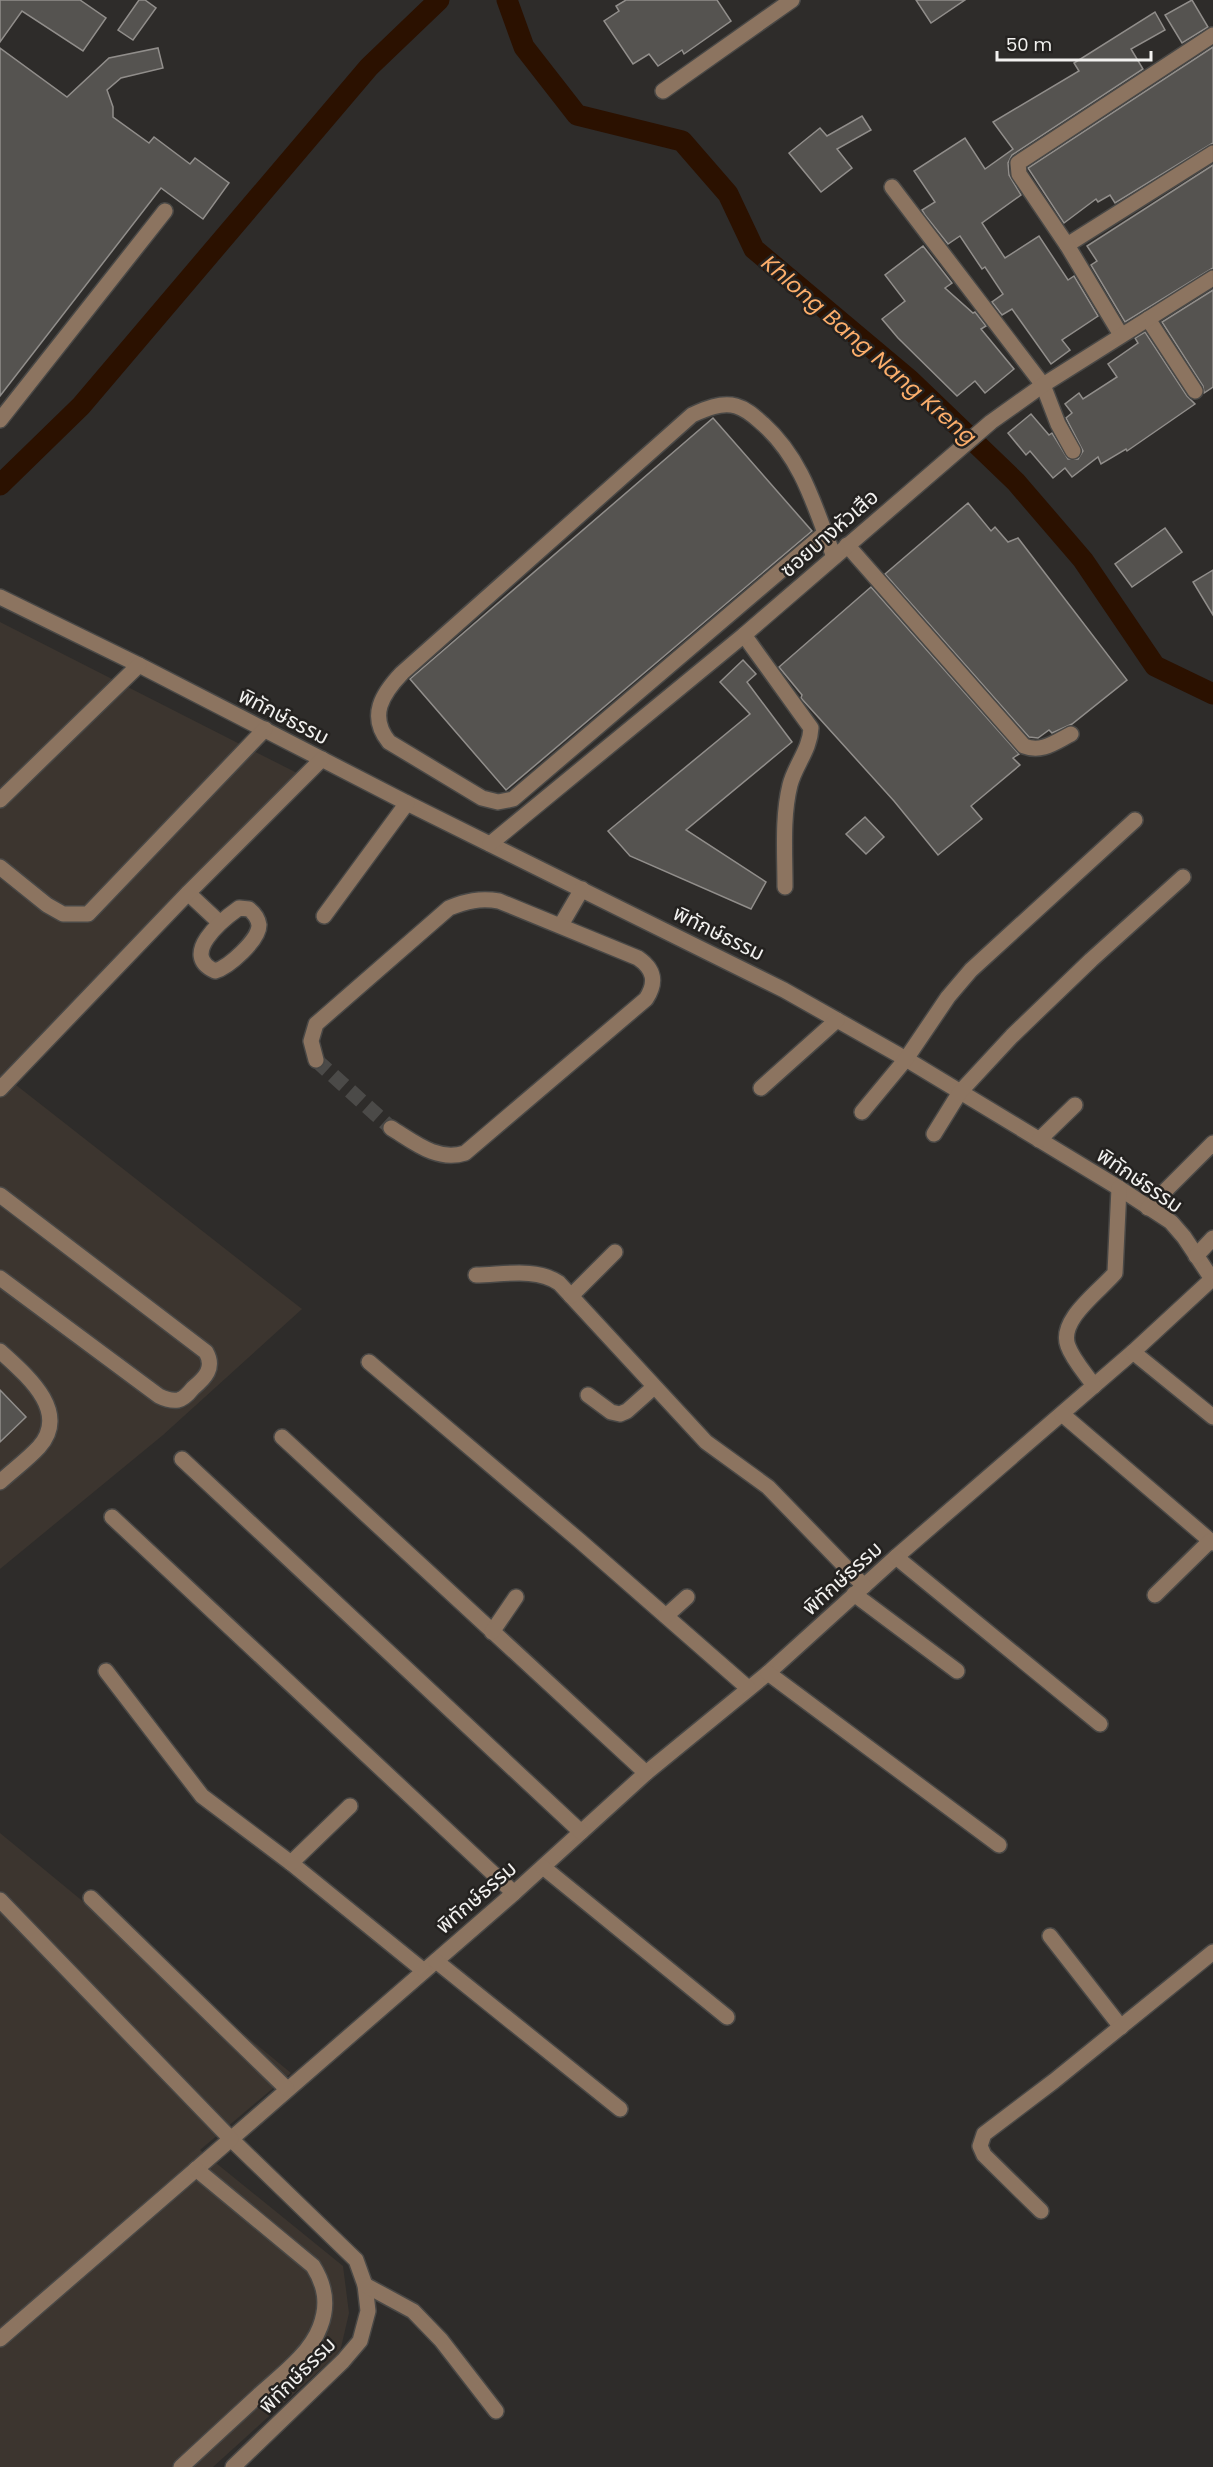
<svg xmlns="http://www.w3.org/2000/svg" width="1213" height="2467" viewBox="0 0 1213 2467" font-family="Poppins,'Noto Sans Thai',sans-serif">
<style>
.built{fill:#3c352f}
.lines{fill:none;stroke-linecap:round;stroke-linejoin:round}
.canal{stroke:#2b1100;stroke-width:21}
.building{fill:#555350;stroke:#918e8b;stroke-width:1.5}
.minor-tunnel{stroke:#4b4a48;stroke-width:15;stroke-dasharray:15 8;stroke-linecap:butt}
.minor-casing{stroke:#494846;stroke-width:18}
.minor{stroke:#8c7460;stroke-width:15}
.labels{text-anchor:middle;dominant-baseline:central;stroke-width:5;stroke-linejoin:round;paint-order:stroke}
.street-label{font-size:21px;fill:#f2f1ef;stroke:#242220}
.water-label{font-size:22px;font-style:italic;fill:#fcae6b;stroke:#242220}
</style>
<rect width="100%" height="100%" fill="#2e2c2a"/>
<!-- built -->
<g class="built">
<path d="M0,622L297,773L2,1074L302,1309L163,1435L0,1569Z"/>
<path d="M0,1833L291,2073L200,2150L343,2266L349,2313L340,2352L213,2467H0Z"/>
</g>
<g class="lines">
<!-- canal -->
<g class="canal">
<path d="M507,0L524,47L577,115L682,141L728,194L754,249L910,380L1016,482L1083,560L1155,666L1213,694"/>
<path d="M0,485L81,406L369,67L439,0"/>
</g>
</g>
<!-- building -->
<g class="building">
<path d="M0,0H80L106,18L83,51L22,11L0,42Z"/>
<path d="M139,0H145L156,8L133,40L118,30Z"/>
<path d="M626,0H717L731,21L684,54L682,50L658,66L649,54L633,64L604,21L619,11L616,6Z"/>
<path d="M916,0H965L931,23Z"/>
<path d="M1192,0L1208,27L1182,43L1165,15Z"/>
<path d="M1155,12L1165,30L1131,49L1143,69L1012,155L1008,163L1009,175L1021,195L982,223L1005,258L1039,236L1068,280L1074,276L1098,316L1062,340L1070,350L1051,364L1012,309L1002,315L992,302L1003,294L985,267L982,269L960,236L948,244L925,215L922,210L935,202L914,171L965,138L985,169L1013,149L993,122L1079,71L1074,63Z"/>
<path d="M1213,47V143L1115,203L1110,195L1098,202L1096,199L1064,223L1028,168Z"/>
<path d="M0,48L67,97L109,58L158,48L163,68L121,78L107,90L113,107V117L149,143L154,137L190,164L195,158L229,183L203,219L161,188L0,396Z"/>
<path d="M862,116L871,130L837,149L852,168L821,192L789,153L820,128L827,136Z"/>
<path d="M1213,165V268L1125,322L1091,265L1097,261L1087,246Z"/>
<path d="M923,246L952,283L945,288L973,313L975,312L986,326L981,329L1014,369L985,393L975,381L957,396L898,338L882,319L905,301L885,275Z"/>
<path d="M1213,290V387L1204,393L1203,386L1162,322Z"/>
<path d="M1145,332L1187,396L1195,404L1127,451L1126,449L1101,464L1098,457L1072,477L1065,468L1053,478L1030,451L1026,455L1008,433L1031,414L1049,435L1052,433L1068,459H1078L1083,451L1066,418L1072,413L1065,404L1079,393L1083,399L1117,377L1108,364L1138,343L1135,338Z"/>
<path d="M713,418L812,531L506,790L410,679Z"/>
<path d="M968,503L991,531L995,527L1008,542L1018,538L1127,680L1072,724L1052,733L1049,730L1038,738L1029,737L885,574Z"/>
<path d="M1165,528L1182,552L1132,587L1115,564Z"/>
<path d="M1213,570V615L1193,582Z"/>
<path d="M871,587L1019,754L1013,758L1020,765L971,806L982,819L938,855L894,801L801,698L802,695L779,667Z"/>
<path d="M743,660L756,674L747,682L792,742L686,830L766,882L751,909L630,856L608,831L750,714L720,682Z"/>
<path d="M865,817L884,837L866,854L846,834Z"/>
<path d="M0,1390L26,1417L0,1442Z"/>
</g>
<g class="lines">
<!-- minor-tunnel -->
<path class="minor-tunnel" d="M316,1060L391,1128"/>
<defs>
<g id="minor">
<path d="M663,91L792,0"/>
<path d="M892,187L1043,385L1058,424L1073,451"/>
<path d="M1067,245L1213,153"/>
<path d="M1148,319L1195,391"/>
<path d="M1121,335L1067,245L1019,174L1018,163L1213,35"/>
<path d="M0,420L165,211"/>
<path d="M825,533L513,799L498,802L482,798L389,742C368,716 382,694 402,673L692,415C705,409 721,402 736,406C747,409 755,417 763,424C803,460 815,508 834,557"/>
<path d="M847,545L1024,746C1042,753 1055,742 1071,734"/>
<path d="M0,597L139,665L407,803L784,990L906,1059L1119,1188L1171,1222L1184,1237L1212,1279L1133,1352L896,1557L768,1673L646,1773L514,1893L231,2139L356,2260L365,2285L368,2311L360,2341L343,2361L233,2467"/>
<path d="M744,635L811,728C810,750 795,765 790,785C782,817 785,854 785,887"/>
<path d="M0,800L139,665"/>
<path d="M490,844L744,635L991,422L1043,385L1213,278"/>
<path d="M0,867L47,905L63,914H88L265,729"/>
<path d="M188,893L219,922"/>
<path d="M239,908L249,909C254,913 258,917 259,925C259,940 229,967 215,971C179,955 222,920 239,908Z"/>
<path d="M324,916L407,803"/>
<path d="M561,925L582,889"/>
<path d="M316,1060L311,1041L316,1024L449,908C466,901 480,898 499,901L638,958C654,969 657,982 646,999L465,1153C437,1162 414,1142 391,1128"/>
<path d="M761,1088L837,1020"/>
<path d="M0,1089L188,893L322,759"/>
<path d="M862,1112L906,1059L948,997L971,970L1135,820"/>
<path d="M934,1134L960,1092L1012,1036L1091,960L1183,877"/>
<path d="M1039,1140L1075,1105"/>
<path d="M0,1195L206,1352C215,1368 205,1378 193,1388C189,1393 184,1399 178,1400C171,1401 165,1399 159,1396L0,1278"/>
<path d="M1148,1208L1213,1143"/>
<path d="M1196,1256L1213,1238"/>
<path d="M476,1275C502,1275 536,1267 559,1283L706,1442L768,1487L864,1586"/>
<path d="M571,1296L615,1252"/>
<path d="M0,1351C25,1374 71,1411 39,1447C27,1460 13,1470 0,1482"/>
<path d="M1133,1352L1213,1417"/>
<path d="M369,1362L580,1541L748,1688"/>
<path d="M1094,1386C1086,1374 1073,1360 1068,1346C1058,1320 1099,1292 1115,1273L1119,1188"/>
<path d="M588,1395L611,1412L620,1414L627,1411L654,1387"/>
<path d="M1062,1414L1213,1543"/>
<path d="M282,1437L646,1773"/>
<path d="M182,1459L581,1832"/>
<path d="M112,1517L514,1893"/>
<path d="M896,1557L1100,1724"/>
<path d="M854,1594L957,1671"/>
<path d="M1155,1595L1210,1541"/>
<path d="M666,1616L687,1597"/>
<path d="M492,1632L516,1597"/>
<path d="M106,1671L202,1796L291,1863L424,1971"/>
<path d="M768,1673L999,1845"/>
<path d="M291,1863L350,1806"/>
<path d="M543,1867L727,2017"/>
<path d="M91,1898L287,2089"/>
<path d="M0,1900L231,2139L0,2339"/>
<path d="M1050,1936L1121,2027"/>
<path d="M436,1961L620,2109"/>
<path d="M1041,2211L984,2155L980,2146L984,2134L1054,2081L1213,1952"/>
<path d="M365,2285L413,2311L441,2340L496,2411"/>
<path d="M181,2467C207,2443 233,2419 259,2395C280,2376 310,2354 320,2327C329,2304 325,2285 313,2266L196,2169"/>
</g>
</defs>
<!-- minor casing -->
<use href="#minor" class="minor-casing"/>
<!-- minor -->
<use href="#minor" class="minor"/>
</g>
<g class="labels">
<!-- street labels -->
<g class="street-label">
<text transform="translate(829 533) rotate(-41)">ซอยบางหัวเสือ</text>
<text transform="translate(284 716) rotate(27)">พิทักษ์ธรรม</text>
<text transform="translate(719 933) rotate(26)">พิทักษ์ธรรม</text>
<text transform="translate(1140 1180) rotate(34)">พิทักษ์ธรรม</text>
<text transform="translate(842 1578) rotate(-42)">พิทักษ์ธรรม</text>
<text transform="translate(476 1897) rotate(-41)">พิทักษ์ธรรม</text>
<text transform="translate(297 2375) rotate(-45)">พิทักษ์ธรรม</text>
</g>
<!-- water labels -->
<g class="water-label">
<text transform="translate(869 350) rotate(41)">Khlong Bang Nang Kreng</text>
</g>
</g>
<!-- scale -->
<path d="M997 51v9h154v-9" fill="none" stroke="#f2f1ef" stroke-width="3"/>
<text x="1006" y="51" font-size="18" fill="#f2f1ef" stroke="#242220" stroke-width="4.5" paint-order="stroke">50 m</text>
</svg>
